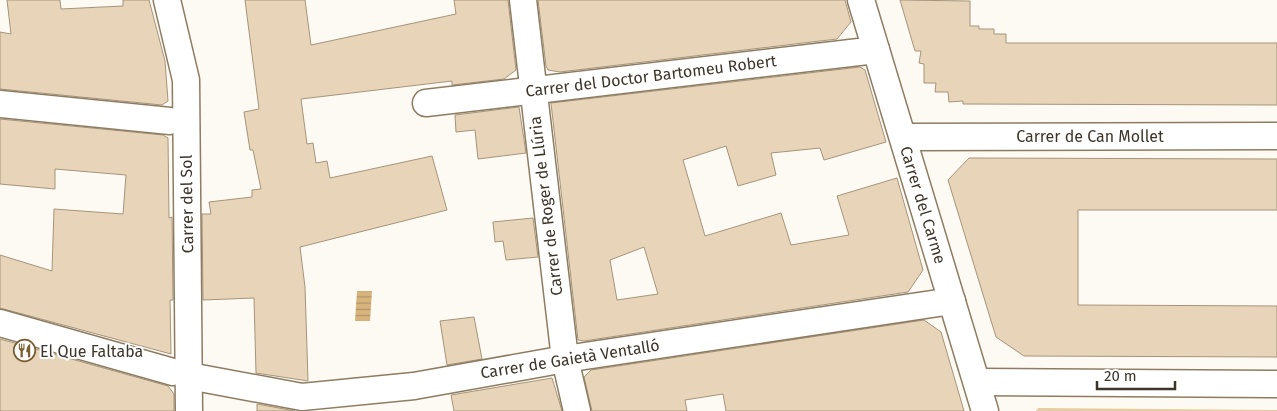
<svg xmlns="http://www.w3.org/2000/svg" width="1277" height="411" viewBox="0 0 1277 411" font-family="'Fira Sans',sans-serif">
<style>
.grass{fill:#e7cba1}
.water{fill:url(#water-rules)}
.building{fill:#e8d5b9;stroke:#a6947a;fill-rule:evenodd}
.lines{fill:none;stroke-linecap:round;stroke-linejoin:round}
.minor-casing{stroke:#8d7c62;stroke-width:29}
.minor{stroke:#fff;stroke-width:26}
.labels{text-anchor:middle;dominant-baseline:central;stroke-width:4;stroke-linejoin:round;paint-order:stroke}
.street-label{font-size:16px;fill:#3d352a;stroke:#fff}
.poi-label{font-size:16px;fill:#3d352a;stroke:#fff;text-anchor:start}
</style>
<defs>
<pattern id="water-rules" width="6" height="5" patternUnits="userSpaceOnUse" patternTransform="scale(1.25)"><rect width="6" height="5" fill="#d8b47d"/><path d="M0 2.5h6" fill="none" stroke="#b09367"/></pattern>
</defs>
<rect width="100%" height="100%" fill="#fdf9f3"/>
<!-- grass -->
<path class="grass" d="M1038,408L1277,410V411H1036Z"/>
<!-- water -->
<path class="water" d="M357,291H372L370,321H355Z"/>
<!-- building -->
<g class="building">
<path d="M7,0H60L61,9L123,6V0H149L165,61L168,101L162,105L0,89V32L11,34Z"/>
<path d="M245,0H305L311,45L456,14L454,0H508L516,70L504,79L452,85V81L301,99L307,144L313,143L316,163L327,161L330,178L432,156L447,210L300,247L305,287L308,381L256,373L254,298L203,300L202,214H211L209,202L252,197V190L261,189L253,150H250L244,112L259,109Z"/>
<path d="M538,0H845L851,22L837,39L560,72L548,70L546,66Z"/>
<path d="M900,0L970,1V26H979V29H994V34H1006V43H1277V105L963,104V101L949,102L948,92H935L936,83H924V64L919,63L921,51H915Z"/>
<path d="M860,67L865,70L886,142L824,160L820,148L771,153L776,175L738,186L726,146L683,160L705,236L781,213L791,245L849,235L837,196L897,178L923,270L908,292L584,341L578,340L551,103ZM644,247L658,294L617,300L610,260Z"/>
<path d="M519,107L526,153L478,159L475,130L456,132L455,115Z"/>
<path d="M0,119L163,135L168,138L169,218L172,217L173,300H170L171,354L0,308V255L52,271L54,209L123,214L126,175L55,169V189L0,184Z"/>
<path d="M969,158L1277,159V210H1078V305L1277,306V357L1024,356L996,337L948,180Z"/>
<path d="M533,218L538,257L506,260L503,241L495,242L493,222Z"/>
<path d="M474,317L482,359L447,365L440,321Z"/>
<path d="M924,320L941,332L964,411H726L723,394L685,400L687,411H592L584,377L591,370Z"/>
<path d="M0,339L168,386L174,394V411H0Z"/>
<path d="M552,378L562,411H454L451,395Z"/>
<path d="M257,404L295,411H257Z"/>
</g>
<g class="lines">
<defs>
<g id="minor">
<path d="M167,0L186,80L189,411"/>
<path d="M523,0L565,359L577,411"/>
<path d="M861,0L985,411"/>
<path d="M426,103L876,50"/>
<path d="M0,104L170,121"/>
<path d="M903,137L1277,136"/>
<path d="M0,323L173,372"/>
<path d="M189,376L302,397L414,386L565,359L952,301"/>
<path d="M977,382L1277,384"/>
</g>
</defs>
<!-- minor casing -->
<use href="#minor" class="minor-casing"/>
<!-- minor -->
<use href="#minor" class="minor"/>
</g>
<!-- icons -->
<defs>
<symbol id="restaurant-ring" viewBox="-11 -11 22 22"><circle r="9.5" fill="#fff" stroke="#7a5e31" stroke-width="1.5"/><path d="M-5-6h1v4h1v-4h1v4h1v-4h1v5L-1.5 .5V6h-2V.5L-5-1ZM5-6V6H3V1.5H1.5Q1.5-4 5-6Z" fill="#7a5e31"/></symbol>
</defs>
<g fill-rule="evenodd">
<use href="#restaurant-ring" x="12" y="338" width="25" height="25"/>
</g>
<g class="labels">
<!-- street labels -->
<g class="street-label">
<text transform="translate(651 76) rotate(-7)">Carrer del Doctor Bartomeu Robert</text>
<text x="1090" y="136">Carrer de Can Mollet</text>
<text transform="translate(187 204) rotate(-91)">Carrer del Sol</text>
<text transform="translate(923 205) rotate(73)">Carrer del Carme</text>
<text transform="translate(546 206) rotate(-97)">Carrer de Roger de Llúria</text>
<text transform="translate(570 359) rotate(-9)">Carrer de Gaietà Ventalló</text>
</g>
<!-- poi labels -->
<g class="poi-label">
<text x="40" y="351">El Que Faltaba</text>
</g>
</g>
<!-- scale -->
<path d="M1097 381v8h78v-8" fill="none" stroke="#3d352a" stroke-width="2.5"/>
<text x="1104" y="381" font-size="15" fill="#3d352a" stroke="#ffffff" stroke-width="4" paint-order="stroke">20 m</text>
</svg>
